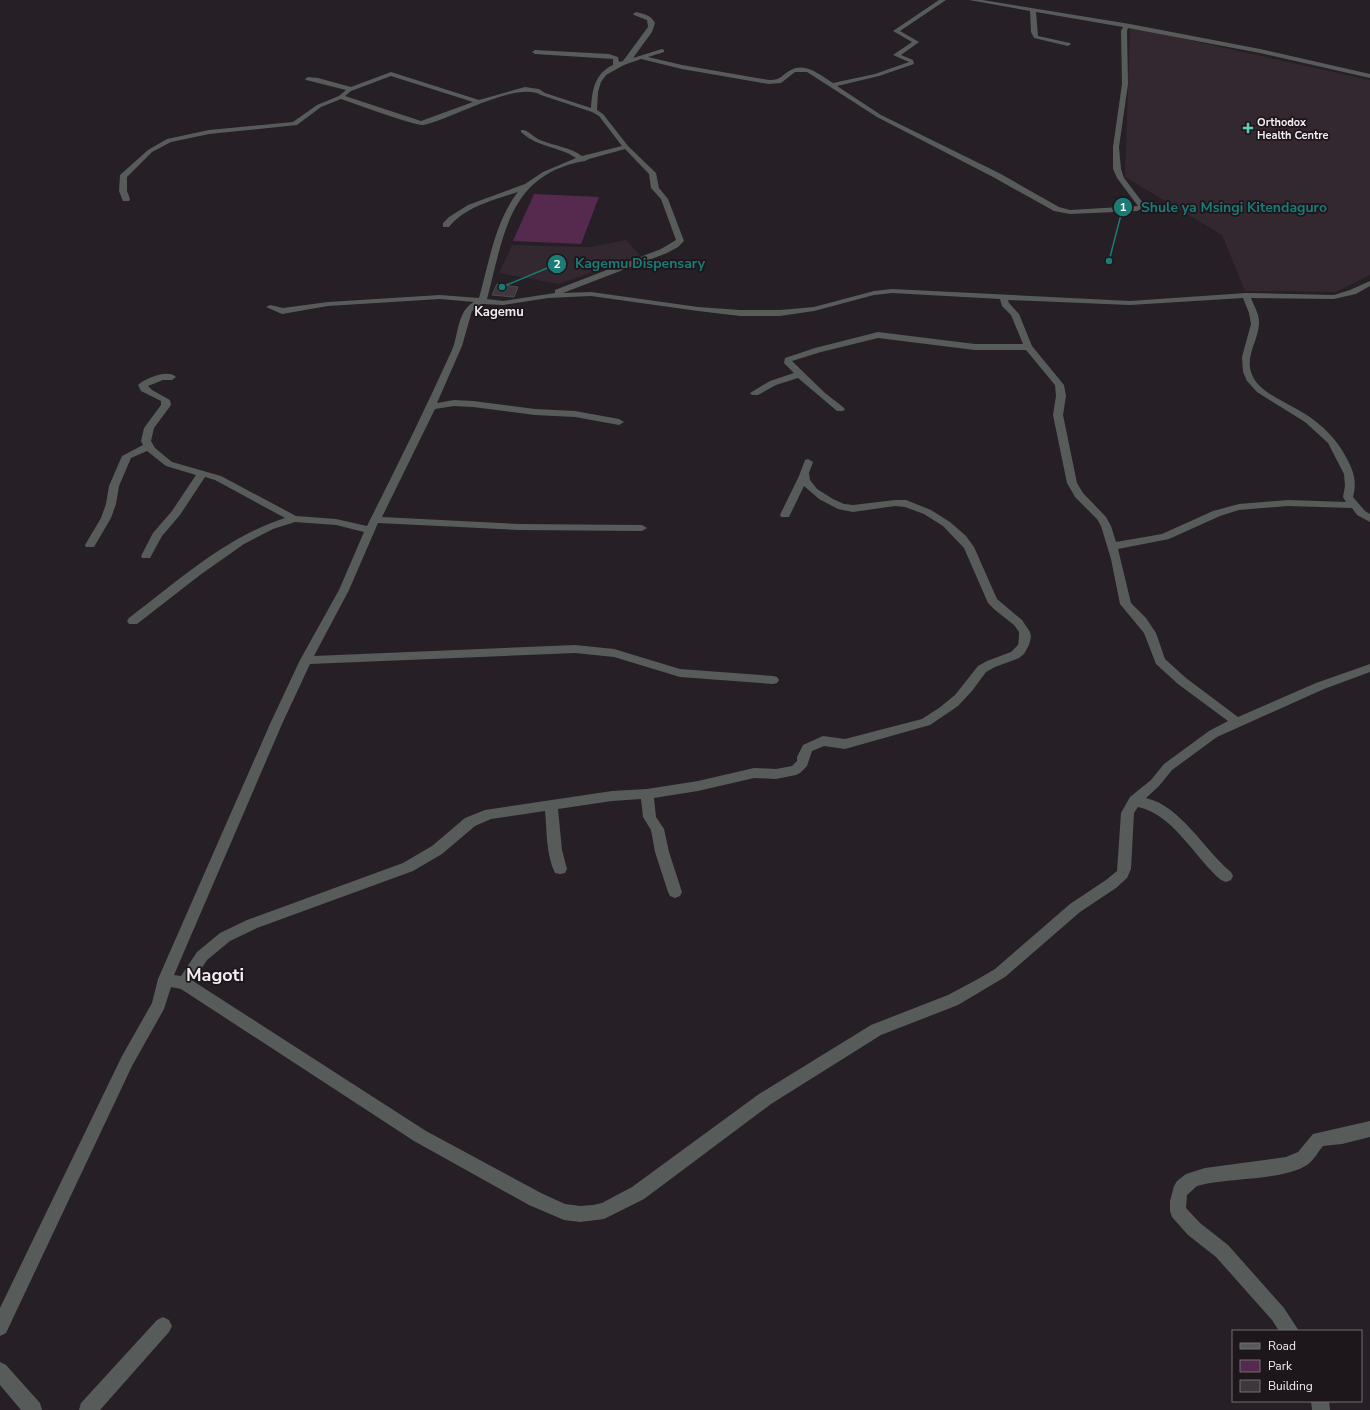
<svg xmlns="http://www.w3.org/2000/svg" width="1370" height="1410" viewBox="0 0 1370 1410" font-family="'Nunito Sans',sans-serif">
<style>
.built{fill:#332730}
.green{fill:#562a4e}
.building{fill:#3e373c;stroke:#51494f}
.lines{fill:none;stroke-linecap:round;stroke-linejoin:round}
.minor{fill:#575c5a;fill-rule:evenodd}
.poi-dot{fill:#5dceb9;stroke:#1d161b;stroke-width:1.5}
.labels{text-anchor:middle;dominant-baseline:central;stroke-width:3.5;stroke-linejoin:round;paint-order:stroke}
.far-poi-label{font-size:11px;font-weight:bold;fill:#f2edf1;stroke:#1d161b;text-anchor:start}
.far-quarter-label{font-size:13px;font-weight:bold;fill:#f2edf1;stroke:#1d161b}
.near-quarter-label{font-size:18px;font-weight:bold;fill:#f2edf1;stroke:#1d161b}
.leader{fill:none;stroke:#1a7c75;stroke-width:1.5}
.callout-dot{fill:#1a7c75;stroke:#1d161b;stroke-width:1.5}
.mark-label{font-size:12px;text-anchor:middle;font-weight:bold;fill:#fff}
.callout-label{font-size:14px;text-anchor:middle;font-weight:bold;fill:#1a7c75;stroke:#1d161b;stroke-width:3.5;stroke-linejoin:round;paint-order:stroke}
</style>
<rect width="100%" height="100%" fill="#261f25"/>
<!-- built -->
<g class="built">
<path d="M1130,27L1370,80V275L1336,292L1245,291L1222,235L1125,177Z"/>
<path d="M626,240L640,255L559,284L499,273L512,245L589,247Z"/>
</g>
<!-- green -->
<path class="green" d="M534,194L599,197L581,244L513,241Z"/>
<!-- building -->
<path class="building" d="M497,284L509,285L508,286L518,287L514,297L492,295Z"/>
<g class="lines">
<!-- minor -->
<g class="minor">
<path d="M939,0H946L900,31L919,42L901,55L913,60L914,64L879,76L837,86L881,115L999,173L1059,207L1070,210L1138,206L1117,178L1113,169V147L1122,84L1121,31L1123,27L1036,12L1038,36L1070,43L1071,44L1068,46L1034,38L1031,32L1030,11L969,0H982L1130,24L1260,49L1370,74V78L1260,53L1128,28L1127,31L1128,84L1119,147L1121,169L1124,178L1146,207L1137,211L1070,214L1054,211L993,177L877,117L807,72H795L781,83L769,84L682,69L641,59L624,65L606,75L601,82L598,92L597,110L603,114L628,146L656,173L659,188L668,199L684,241L678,247L667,253L563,293L591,292L698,307L740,310H780L814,307L874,291L892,289L1130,301L1246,293L1334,295L1350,290L1370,281V286L1356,294L1334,299L1251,298C1254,306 1260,315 1259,324C1258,344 1240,361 1257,383C1265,393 1281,400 1293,407C1316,419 1335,435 1347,459C1354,472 1357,482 1353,497L1365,511L1370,514V522L1357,515L1352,508L1288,506L1239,510L1220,516L1169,539L1118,549L1131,603L1146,618L1156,633L1165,659L1186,678L1238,717L1316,683L1370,664V672L1324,689L1217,737L1172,770L1159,786L1146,798C1181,806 1204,850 1231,872L1233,876L1231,880L1226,882L1221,880C1195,858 1173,814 1138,807L1134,813L1131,869L1127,878L1116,888L1080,912L1005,977L958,1005L881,1035L771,1104L644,1199L604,1219L580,1222L564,1220L529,1205L414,1141L181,989L171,987L164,1009L132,1066L6,1333L0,1336V1308L122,1056L152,1003L158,979L270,724L300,660L339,590L364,532L336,525L295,522L273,529L244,544L200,575L137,624H129L127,621L129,618C178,581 226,537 285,518L215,480L205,477L180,515L162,536L150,558H142L141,556L153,533L172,511L196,475L166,466L147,451L131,458L119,486L116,504L111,518L94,547H86L85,545L101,518L106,504L109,486L122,456L143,445L141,441L144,428L161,405V401L141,391L138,385C146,378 168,369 176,377L172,380H163L148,386L152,390L170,400L171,405L154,428L151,441L155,448L172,462L221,476L296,516L336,519L367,526C396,468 425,410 452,350C459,334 457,311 474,302L440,299L328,306L282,314L266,307L270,305L283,308L328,302L440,295L479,298C489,263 495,221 518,192C494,200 465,207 449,227H443V223L449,217L468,205L525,184L543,172L576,158C559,146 538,148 521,132V130C528,129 533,137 540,140C554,146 570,147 582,156L622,146L599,116L592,112L541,95C517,80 450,120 423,125C415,126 353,103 341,99L321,107L297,125L209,134L171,142L152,152L127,177V191L130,199L129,201H123L119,191L120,175L148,150L167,139L209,130L293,122L317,105L339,96L346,90L306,80L305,79L308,77L318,78L351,87L391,72L479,100L525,87L539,89L545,93L591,108C592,90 595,73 613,65V59L535,54L532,52L535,50L609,54L618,57L619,62L623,61L648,27L647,20L634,15L633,14L636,12C644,14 651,15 655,23L652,32L633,58L662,49L664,50V52L648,57L682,65L769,80C782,80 781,75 791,70C806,62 820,75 833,83L875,74L909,62L893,55L912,42L893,31ZM391,76L473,102L421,121L345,96L351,91ZM625,149L649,174L651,188L661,199L676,240L661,249L555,290V293L503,301L487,299C504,236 508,174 585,161L589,159ZM892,293L1000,299L1002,306L1011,315L1023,344H975L878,332L815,348L785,358L784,363L794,373L770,381L750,393L752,395H758L776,385L798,378L837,411H843L845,409L843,407L825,393L792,361L821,352L878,338L975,350H1026L1055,385L1056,396L1053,415L1067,483L1075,497L1097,519L1101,526L1111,559L1120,604L1144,633L1156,664L1178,684L1228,721L1209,731L1164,764L1151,780L1130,797L1121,813L1117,871L1106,880L1070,904L995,969L978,979L948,995L871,1025L759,1094L632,1187L602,1203L593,1205L580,1206L565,1204L541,1193L426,1131L193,981L207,960L230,941L257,928L413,871L442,854L475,826L491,819L545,811C547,831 546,855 555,873L560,874L565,873L567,869L562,850L558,809L612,801L641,799L643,817L651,830L655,852L668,892L670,896L675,898L680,896L682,892L669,852L664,829L656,817L654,798L698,791L754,778L776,779L796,775L800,773L807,766L812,751L824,746L845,749L930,725L958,706L972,691L986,672L995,667L1019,658L1024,654L1029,645L1031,637L1030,632L1022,620L997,599L974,547L966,536L950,522L931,510L906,500H895L853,505L844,504L833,499L817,489L810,480L809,473L813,462L808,459L805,460L799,476L780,515L781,517H789L804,486L819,499L838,509L853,512L895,506L905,507L924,514L943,526L964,548L988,603L995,610L1014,625L1019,632V637L1018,645L1011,652L987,661L978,666L955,695L939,708L922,719L845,739L823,736L803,745L797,757V761L792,766L776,769L754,768L698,781L647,789L612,791L485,810L465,818L432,846L403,863L247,920L220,933L197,952L181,976L174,975L282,724L310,664L575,653L614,657L680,677L773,684L777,683L779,680L777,677L773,676L680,669L614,649L575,645L314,656L349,590L378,523L518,530L642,531L647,528L642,525L518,524L382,517L435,409L454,406L473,407L535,415L575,417L619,425L624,422L619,419L575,411L535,409L473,401L454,400L437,403L462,346L472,311L483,304L503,305L548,298L591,296L698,311L740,316H780L814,311L874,295ZM1243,298L1249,313L1251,324L1242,357L1243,372L1247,381L1257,392L1305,422L1328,443L1344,474L1345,486L1343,497L1346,502L1288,500L1239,504L1213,511L1162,534L1116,542L1111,526L1106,517L1083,493L1077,483L1063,415L1066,396L1064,385L1032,346L1019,314L1009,303L1008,300L1130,305Z"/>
<path d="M1370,1121V1137L1342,1144L1323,1146C1318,1152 1314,1160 1307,1165C1284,1180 1233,1178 1205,1184L1197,1186L1187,1195L1186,1208L1200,1223L1228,1245L1284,1308L1299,1331H1279L1272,1320L1216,1257L1188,1235L1172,1217L1170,1211V1201L1174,1186L1177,1181L1186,1174L1205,1168L1286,1157L1298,1152L1313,1134Z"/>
<path d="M163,1317L169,1320L172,1326L169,1332L100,1410H79L81,1403L157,1320Z"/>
<path d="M0,1362L6,1365L40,1403L42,1410H21L0,1385Z"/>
<path d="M1311,1401H1329L1330,1410H1312Z"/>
</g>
</g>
<!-- markers -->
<path class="poi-dot" d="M1246 122h4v4h4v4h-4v4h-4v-4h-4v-4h4z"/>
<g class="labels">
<!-- far-poi labels -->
<g class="far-poi-label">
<text x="1257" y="122">Orthodox<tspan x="1257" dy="13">Health Centre</tspan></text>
</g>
<!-- far-quarter labels -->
<g class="far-quarter-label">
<text x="499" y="312">Kagemu</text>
</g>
<!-- near-quarter labels -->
<g class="near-quarter-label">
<text x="215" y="975">Magoti</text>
</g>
</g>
<!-- callouts -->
<path class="leader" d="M1109 261L1123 207M502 287L557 264"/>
<g class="callout-dot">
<circle cx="1109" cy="261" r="4"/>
<circle cx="502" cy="287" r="4"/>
<circle cx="1123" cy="207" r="10"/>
<circle cx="557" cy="264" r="10"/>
</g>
<g class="mark-label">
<text x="1123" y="211">1</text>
<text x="557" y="268">2</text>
</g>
<g class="callout-label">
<text x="1234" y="212">Shule ya Msingi Kitendaguro</text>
<text x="640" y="268">Kagemu Dispensary</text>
</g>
<!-- legend -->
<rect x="1232" y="1330" width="130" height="72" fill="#1d161b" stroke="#726c71"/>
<rect x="1240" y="1343" width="20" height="6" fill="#575c5a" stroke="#726c71"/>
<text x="1268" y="1350" font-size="12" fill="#f2edf1">Road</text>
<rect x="1240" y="1360" width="20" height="12" fill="#562a4e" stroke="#726c71"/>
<text x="1268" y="1370" font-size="12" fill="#f2edf1">Park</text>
<rect x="1240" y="1380" width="20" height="12" fill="#3e373c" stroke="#726c71"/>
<text x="1268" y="1390" font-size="12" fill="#f2edf1">Building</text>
</svg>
